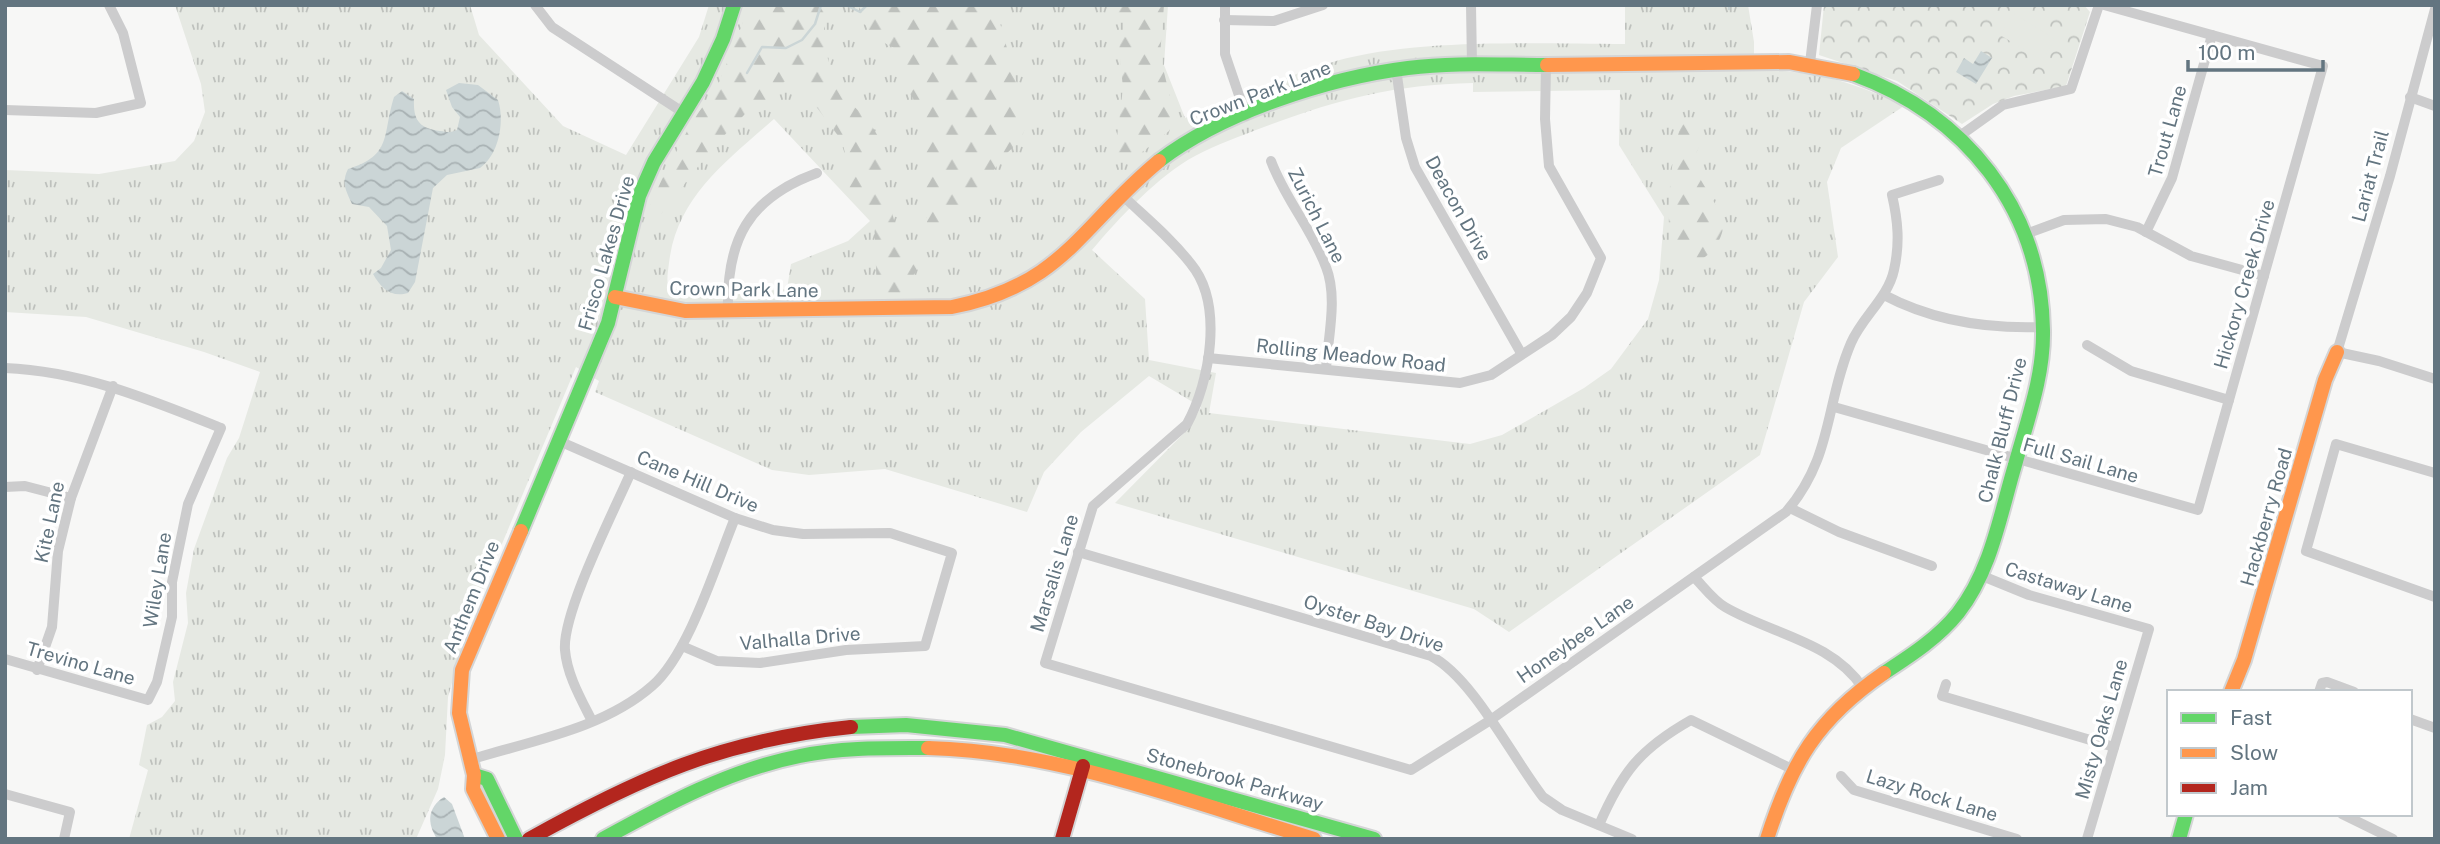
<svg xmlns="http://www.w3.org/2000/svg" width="2440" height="844" viewBox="0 0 2440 844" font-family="'Public Sans',sans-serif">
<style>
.grass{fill:url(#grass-tufts);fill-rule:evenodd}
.forest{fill:url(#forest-firs)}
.park{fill:url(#park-crowns)}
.pitch{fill:#e6e9e3}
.water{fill:url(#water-waves)}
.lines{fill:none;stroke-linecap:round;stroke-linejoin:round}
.stream{stroke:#cbd5d6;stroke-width:2.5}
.fast-casing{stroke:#d4d5d6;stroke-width:18}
.slow-casing{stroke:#d4d5d6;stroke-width:18}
.jam-casing{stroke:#d4d5d6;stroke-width:18}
.street{stroke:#cccccd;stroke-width:10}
.fast{stroke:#63d668;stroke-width:14}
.slow{stroke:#ff974d;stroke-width:14}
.jam{stroke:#b3261e;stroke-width:14}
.labels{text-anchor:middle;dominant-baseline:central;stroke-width:7;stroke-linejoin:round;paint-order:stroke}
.street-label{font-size:19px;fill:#637580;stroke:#fff}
</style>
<defs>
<pattern id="grass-tufts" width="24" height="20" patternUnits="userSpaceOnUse" patternTransform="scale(1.75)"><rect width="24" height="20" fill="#e6e9e3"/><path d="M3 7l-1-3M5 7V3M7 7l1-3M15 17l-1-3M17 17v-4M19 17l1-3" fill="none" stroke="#bec1bd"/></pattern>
<pattern id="forest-firs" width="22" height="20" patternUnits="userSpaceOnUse" patternTransform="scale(1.75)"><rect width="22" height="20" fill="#e6e9e3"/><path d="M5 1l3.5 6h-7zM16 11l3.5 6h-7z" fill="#bec1bd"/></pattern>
<pattern id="park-crowns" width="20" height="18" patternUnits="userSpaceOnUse" patternTransform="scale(1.75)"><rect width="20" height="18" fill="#e6e9e3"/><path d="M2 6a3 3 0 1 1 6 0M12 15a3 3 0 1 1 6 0" fill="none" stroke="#bec1bd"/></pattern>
<pattern id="water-waves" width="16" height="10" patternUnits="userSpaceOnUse" patternTransform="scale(1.75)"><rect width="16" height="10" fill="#cbd5d6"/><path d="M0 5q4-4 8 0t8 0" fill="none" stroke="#a8b1b3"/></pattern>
</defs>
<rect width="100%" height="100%" fill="#f7f7f6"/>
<!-- grass -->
<path class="grass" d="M175,5H470L479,35L563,126L626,155L699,37L709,5H1168L1164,65L1185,118C1235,99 1285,76 1336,61C1419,38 1538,44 1625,44V5H1748L1754,42V70C1818,71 1847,80 1904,106L1841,148L1827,182L1838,257L1804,302L1760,455L1509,632L1474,609L1115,503L1190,427L1201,407L1149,376L1081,432L1044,472L1027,512L885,469L809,475L772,470L595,392L599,381L576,367L468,625L448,697L445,755L438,789L416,839H129L148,770L139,765L147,725L162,717L175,701L173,682L188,623L186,593L194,549L227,458L239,438L260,372L204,352L86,317L5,312V170L99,174L175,161L194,141L205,112L201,84ZM1473,83V92L1620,90L1619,145L1664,217L1659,280L1648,319L1611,369L1584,388L1502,435L1470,444L1209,413L1216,373L1149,360L1145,299L1092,250C1119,218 1159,175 1195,156C1217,144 1241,136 1264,127C1339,99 1392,85 1473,83ZM774,119L870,221L848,241L791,264L787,289L752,292L669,289C666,281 668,272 669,263C677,196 727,161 774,119Z"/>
<!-- forest -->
<g class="forest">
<path d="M750,5H819L824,12V46L832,72L842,96L867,118L879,138L884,182L899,239L918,265C917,272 914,274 910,280C901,297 895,298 877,293L874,216L848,197L841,185L848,165L842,141L794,77L784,82L768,106L745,114L715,145L650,228V206L662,179L694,118L716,90Z"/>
<path d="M859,5H995L1022,102L1025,129L1020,141L1006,154L976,194L954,212L952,224L944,234H935L927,224L920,131L913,98L903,83V66L894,48L879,40L859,18Z"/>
<path d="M1106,5H1164L1160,56L1175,117L1169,131L1132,160L1121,162L1115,154L1123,88L1119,48L1125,24Z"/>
<path d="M1683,121L1700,127L1701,141L1690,169L1693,177H1699L1717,207L1723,229C1718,252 1696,271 1674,258C1663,234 1671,144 1683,121Z"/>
</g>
<!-- park -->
<path class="park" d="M1824,5H2084L2090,12L2066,86L2014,96L1993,104L1962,124L1897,81L1819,55Z"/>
<!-- pitch -->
<path class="pitch" d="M2013,13L2055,39L2042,60L2000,35Z"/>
<!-- water -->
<g class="water">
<path d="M1981,51L1992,58L1976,84L1956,72L1964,58L1973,64Z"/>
<path d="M459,83L478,85L498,100C505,121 499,155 480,168L447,175L433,188L415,282L408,293C391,298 381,288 373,274L381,268L391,250L387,226L369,207L352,204C346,191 341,183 348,169C393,155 382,135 394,97L402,91L414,99C413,120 419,128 440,131C447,132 450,133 457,130L460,117L452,107L446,90Z"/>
<path d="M444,797L452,804L465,839H437C427,823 427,808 444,797Z"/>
</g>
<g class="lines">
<!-- stream -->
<g class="stream">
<path d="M846,5L860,12L867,5"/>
<path d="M1729,9V5"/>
<path d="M747,73L762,47L786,48L802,40L815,24L821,5"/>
</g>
<defs>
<g id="fast">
<path d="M1853,74C1965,115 2041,208 2043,330C2044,376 2027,421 2015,465C2000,515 1991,571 1958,613C1938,638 1910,656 1884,673"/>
<path d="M1159,161C1223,112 1328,78 1408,68C1454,62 1500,65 1547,65"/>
<path d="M521,531L608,323L639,196L654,162L703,82L723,39L734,5"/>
<path d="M851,727L906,725L1005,735L1374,839"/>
<path d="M474,775L487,779L516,839"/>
<path d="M603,839C665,805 729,770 800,756C842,747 885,748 928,748"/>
<path d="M2179,839L2186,814"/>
</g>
<g id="slow">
<path d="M1547,65L1789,62L1853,74"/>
<path d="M615,297L685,311L952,307C1064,285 1081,225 1159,161"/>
<path d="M2231,692L2244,660L2325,380L2337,352"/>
<path d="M928,748C1059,751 1190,802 1314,839"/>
<path d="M498,839L473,789L474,775L459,713L462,670L521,531"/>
<path d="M1767,839C1791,763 1817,719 1884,673"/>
</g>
<g id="jam">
<path d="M529,839C641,777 722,740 851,727"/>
<path d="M1062,839L1083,766"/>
</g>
</defs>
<!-- fast casing -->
<use href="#fast" class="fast-casing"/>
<!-- slow casing -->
<use href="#slow" class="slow-casing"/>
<!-- jam casing -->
<use href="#jam" class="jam-casing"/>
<!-- street -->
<g class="street">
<path d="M535,5L552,27L684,113"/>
<path d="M1225,5V54L1246,116"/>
<path d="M1471,5L1472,65"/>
<path d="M2435,9L2390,176L2337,352L2379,361L2435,379"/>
<path d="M1224,20L1274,21L1323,5"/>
<path d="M1810,63L1817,5"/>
<path d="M1396,69L1406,138L1415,167L1521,353"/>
<path d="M2410,97L2435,106"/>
<path d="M5,110L96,113L141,103L123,33L109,5"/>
<path d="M1961,135L2003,105L2071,89L2099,5"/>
<path d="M1271,161C1285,199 1312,229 1326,267C1338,297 1328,337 1326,369"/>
<path d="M1122,195C1145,217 1171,238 1191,264C1224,304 1210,382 1187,424L1093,506L1045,663L1411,770L1489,721L1786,512C1833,458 1825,404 1851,343C1862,317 1888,298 1894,270C1900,243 1898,221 1892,195L1939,180"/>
<path d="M2146,232L2172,178L2212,35"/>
<path d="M2026,234L2064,220L2106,219L2137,227L2191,256L2264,276"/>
<path d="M1884,295C1933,321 1988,329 2043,327"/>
<path d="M728,312C726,240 748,198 817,173"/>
<path d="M2087,345L2131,371L2229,400"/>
<path d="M1208,358L1460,383L1491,375L1552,335L1571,317L1587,293L1601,258L1549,166L1545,119L1546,65"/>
<path d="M5,368C82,371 151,400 221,428L188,504L172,582V617L157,682L148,700L5,659"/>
<path d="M1834,407L2198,510L2323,66L2104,5"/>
<path d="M559,441L735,518L773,530L803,534L890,533L952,553L925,646L846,650L760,663L717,661L682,646"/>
<path d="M2435,473L2336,444L2306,551L2435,597"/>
<path d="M5,487L25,486L71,498"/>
<path d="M1790,508L1839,532L1932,566"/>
<path d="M1078,552L1431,656C1473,678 1512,757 1543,797L1562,810L1632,839"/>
<path d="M1980,575L2029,595L2149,629L2087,839"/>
<path d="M1694,577C1703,586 1713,600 1725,607C1771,634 1832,641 1863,688"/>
<path d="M37,670L52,627L58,551L71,498L113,386"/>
<path d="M1946,684L1942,696L2114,747"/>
<path d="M2319,692L2322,683L2327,682L2354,692"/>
<path d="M2410,719L2435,728"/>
<path d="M592,721C581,699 567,675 565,650C562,613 614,511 631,472"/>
<path d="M469,760C530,741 603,729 652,686C689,654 716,564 735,518"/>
<path d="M1841,776L1854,790L2017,839"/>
<path d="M5,794L70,812L64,839"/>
<path d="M2342,814L2393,839"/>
<path d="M1599,825C1622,772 1640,749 1691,720L1792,769"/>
</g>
<!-- fast -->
<use href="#fast" class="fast"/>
<!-- slow -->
<use href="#slow" class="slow"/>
<!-- jam -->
<use href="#jam" class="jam"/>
</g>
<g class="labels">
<!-- street labels -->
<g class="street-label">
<text transform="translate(1260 93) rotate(-21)">Crown Park Lane</text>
<text transform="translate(2167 131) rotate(-74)">Trout Lane</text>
<text transform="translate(2370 176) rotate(-75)">Lariat Trail</text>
<text transform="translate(1459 208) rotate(61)">Deacon Drive</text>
<text transform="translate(1317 215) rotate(63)">Zurich Lane</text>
<text transform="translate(606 253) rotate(-74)">Frisco Lakes Drive</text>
<text transform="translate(2244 284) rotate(-74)">Hickory Creek Drive</text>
<text transform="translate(744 289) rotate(1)">Crown Park Lane</text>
<text transform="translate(1351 355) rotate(6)">Rolling Meadow Road</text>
<text transform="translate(2002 430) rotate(-76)">Chalk Bluff Drive</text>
<text transform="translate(2081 460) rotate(16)">Full Sail Lane</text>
<text transform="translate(698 481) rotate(23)">Cane Hill Drive</text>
<text transform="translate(2266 517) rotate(-74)">Hackberry Road</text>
<text transform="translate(49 522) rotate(-78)">Kite Lane</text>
<text transform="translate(1054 573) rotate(-73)">Marsalis Lane</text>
<text transform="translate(157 580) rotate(-81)">Wiley Lane</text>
<text transform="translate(2069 587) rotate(17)">Castaway Lane</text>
<text transform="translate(471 597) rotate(-68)">Anthem Drive</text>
<text transform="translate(1374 623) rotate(18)">Oyster Bay Drive</text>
<text transform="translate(800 638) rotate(-5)">Valhalla Drive</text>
<text transform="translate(1575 639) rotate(-35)">Honeybee Lane</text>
<text transform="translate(81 663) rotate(16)">Trevino Lane</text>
<text transform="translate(2101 729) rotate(-74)">Misty Oaks Lane</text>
<text transform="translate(1235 779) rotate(16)">Stonebrook Parkway</text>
<text transform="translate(1932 795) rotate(17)">Lazy Rock Lane</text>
</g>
</g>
<!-- border -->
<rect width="2440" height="844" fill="none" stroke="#637580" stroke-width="14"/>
<!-- legend -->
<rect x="2167" y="690" width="245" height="126" fill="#ffffff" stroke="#c1c8cc" stroke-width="2"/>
<rect x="2181" y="713" width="35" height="10" fill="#63d668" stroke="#c1c8cc" stroke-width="2"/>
<text x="2230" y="725" font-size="21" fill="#637580">Fast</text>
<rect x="2181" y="748" width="35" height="10" fill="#ff974d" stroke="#c1c8cc" stroke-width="2"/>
<text x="2230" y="760" font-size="21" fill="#637580">Slow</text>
<rect x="2181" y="783" width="35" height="10" fill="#b3261e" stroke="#c1c8cc" stroke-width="2"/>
<text x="2230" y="795" font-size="21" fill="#637580">Jam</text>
<!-- scale -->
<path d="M2188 60v10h135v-10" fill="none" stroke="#637580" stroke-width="3.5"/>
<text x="2198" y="60" font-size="21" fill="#637580" stroke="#ffffff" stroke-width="5" paint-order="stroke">100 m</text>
</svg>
